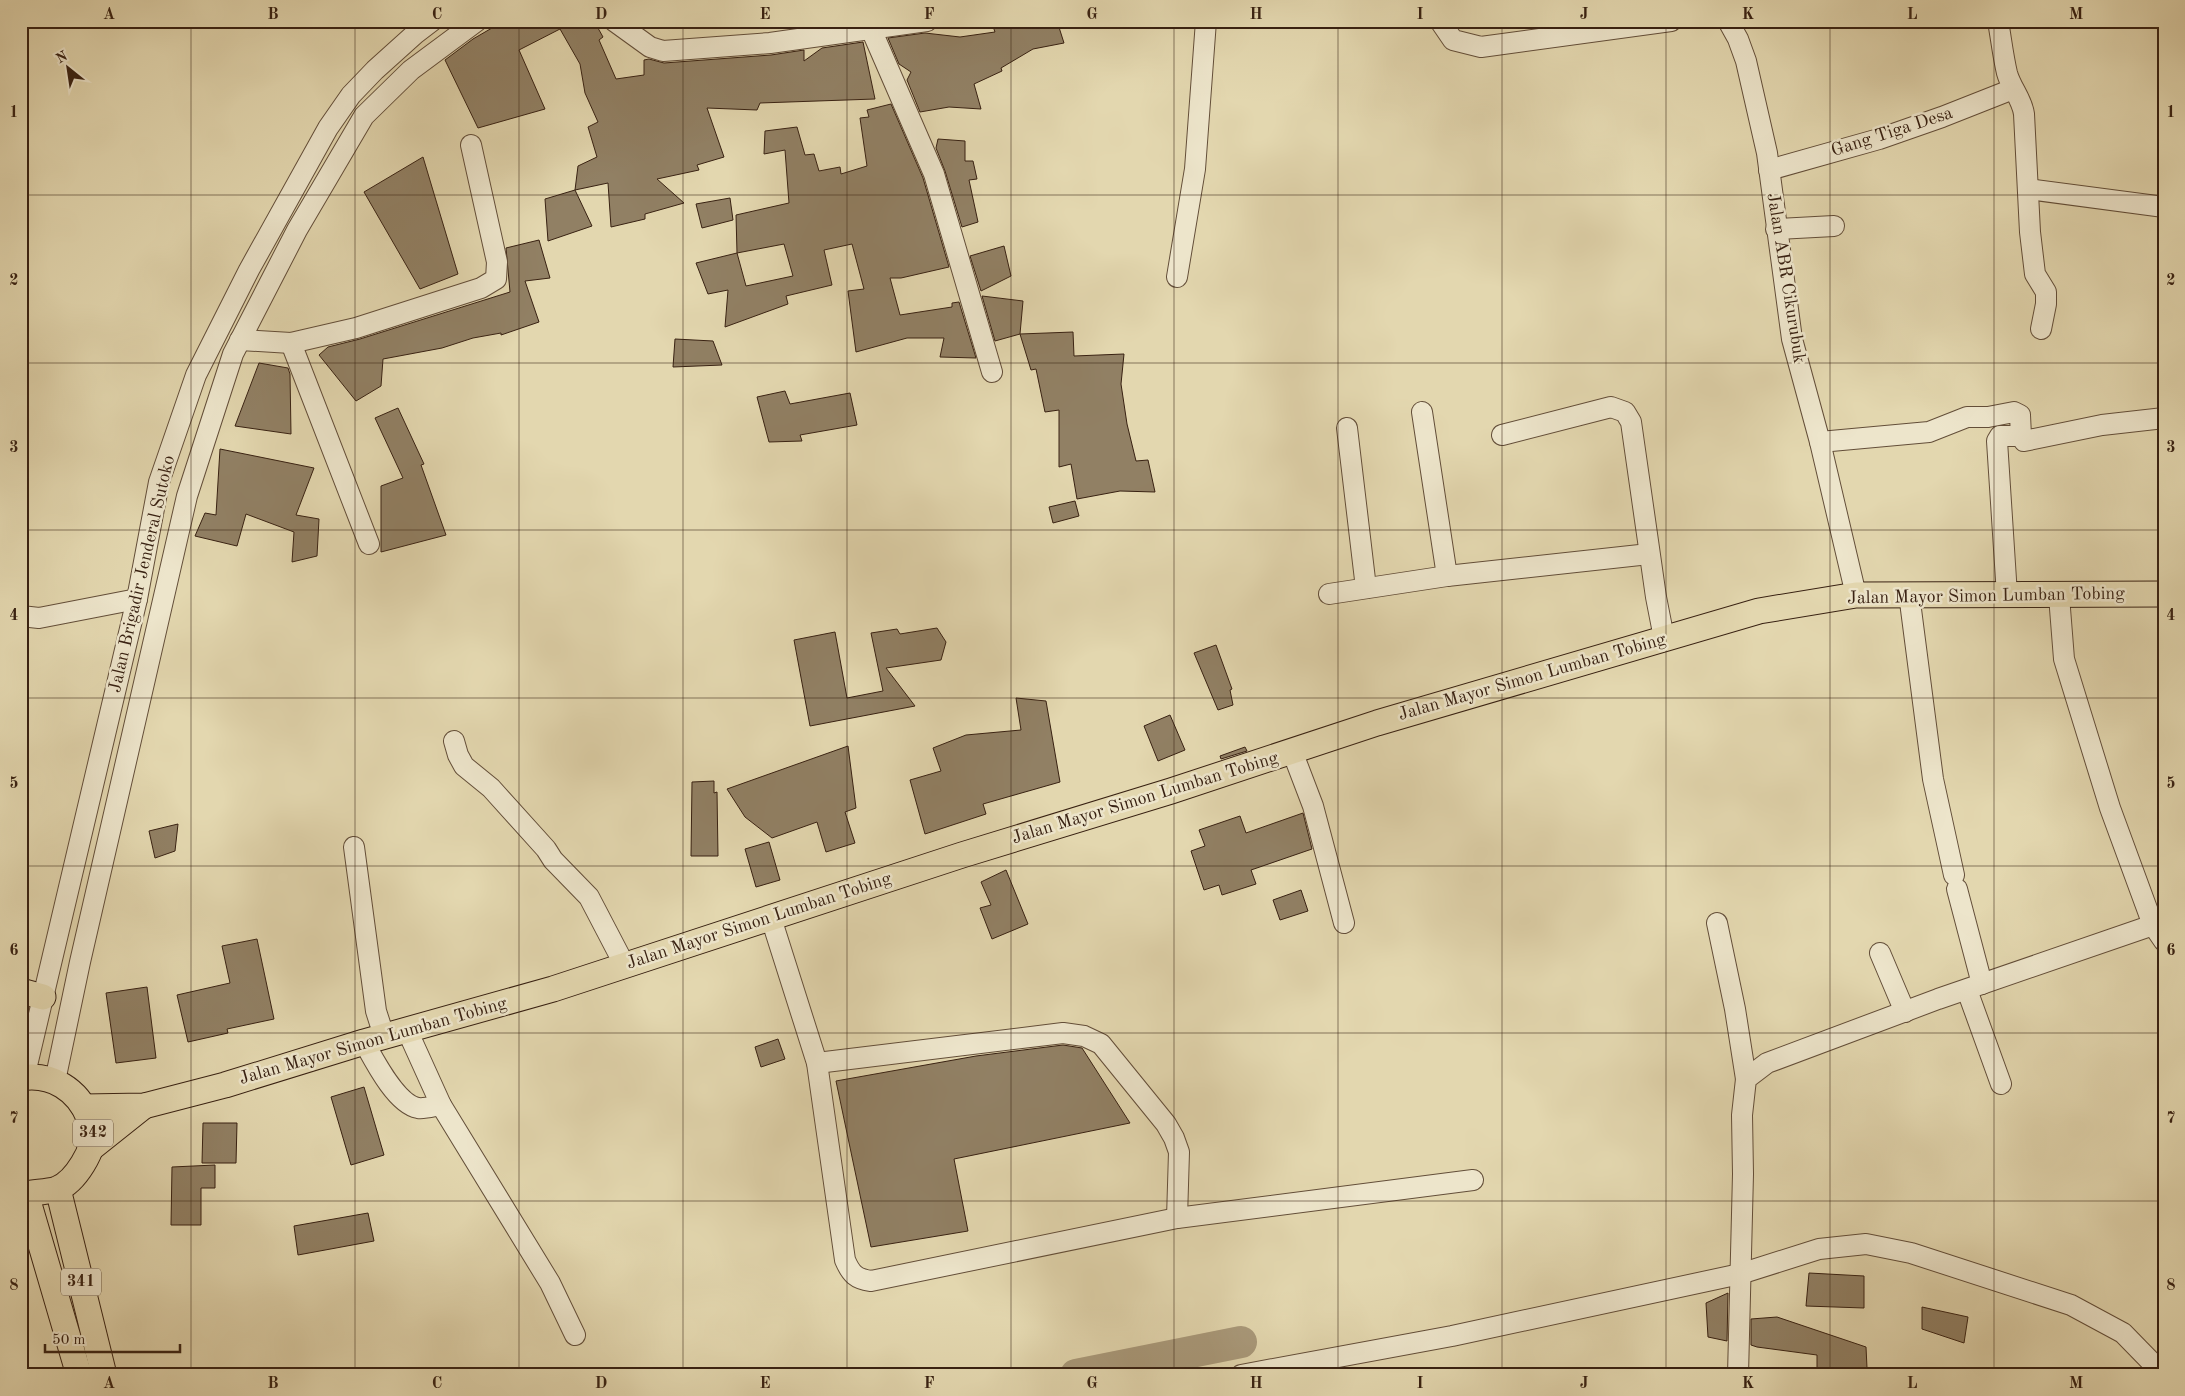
<svg xmlns="http://www.w3.org/2000/svg" width="2185" height="1396" viewBox="0 0 2185 1396" font-family="'Old Standard TT',serif">
<style>
.lines{fill:none;stroke-linecap:round;stroke-linejoin:round}
.river{stroke:#a9997a;stroke-width:32}
.building{fill:#918064;stroke:#382112;fill-rule:evenodd}
.minor-casing{stroke:#634e39;stroke-width:22}
.major-casing{stroke:#382112;stroke-width:27}
.minor{stroke:#ede5cb;stroke-width:20}
.major{stroke:#e3d7af;stroke-width:25}
.grid{fill:none;stroke:#382112;stroke-width:1;stroke-opacity:0.55}
.labels{text-anchor:middle;dominant-baseline:central;stroke-width:5;stroke-linejoin:round;paint-order:stroke}
.shield{fill:#ede5cb;stroke:#6e5c4a;stroke-width:1}
.shield-label{font-size:16px;font-weight:bold;fill:#382112}
.street-label{font-size:18px;fill:#382112;stroke:#ede5cb}
.neatline{fill:none;stroke:#382112;stroke-width:2}
.grid-label{font-size:16px;text-anchor:middle;font-weight:bold;fill:#382112}
</style>
<rect width="100%" height="100%" fill="#e3d7af"/>
<filter id="stains"><feTurbulence type="fractalNoise" baseFrequency=".004" numOctaves="4"/><feColorMatrix values="0 0 0 0 .2 0 0 0 0 .09 0 0 0 0 .02 0 0 0 .5 -.17"/></filter>
<radialGradient id="worn" r=".72"><stop offset=".6" stop-color="#630" stop-opacity="0"/><stop offset="1" stop-color="#630" stop-opacity=".3"/></radialGradient>
<g class="lines">
<!-- river -->
<path class="river" d="M1076,1375L1241,1342"/>
</g>
<!-- building -->
<g class="building">
<path d="M504,21H594L603,37L599,40L616,79L644,75V60L649,59L664,63L771,55L804,50V61L822,48L863,42L875,99L760,103L757,110L707,108L724,157L697,165L699,170L657,179L684,203L645,214V219L611,227L608,183L575,190L578,166L597,157L588,127L598,122L585,93L580,64L560,29L519,50L545,109L478,128L445,60L473,39Z"/>
<path d="M991,21H1057L1064,43L1033,49L1001,68L1002,71L974,84L981,109L949,107L920,112L907,80L911,72L899,64L888,38L925,33L960,37L995,32Z"/>
<path d="M891,104L923,178L949,267L901,278H890L900,315L952,307V303L959,302L976,358L940,357L944,338H907L856,352L848,291L864,289L852,244L824,250L832,285L786,296L788,304L725,327L728,290L708,294L696,263L737,253L736,215L789,203L785,150L764,154L765,131L797,127L805,155L814,154L819,171L840,167L841,174L867,166L860,118L869,117L867,110ZM784,244L793,276L746,286L737,253Z"/>
<path d="M938,139L965,141V161H973L977,179L969,180L978,222L962,227L945,171L936,148Z"/>
<path d="M423,157L458,274L420,289L364,192Z"/>
<path d="M575,190L592,226L548,241L545,199Z"/>
<path d="M730,198L733,220L702,228L696,204Z"/>
<path d="M539,240L550,278L525,281L539,322L501,335V333L473,338L442,348L383,359L381,386L356,401L319,355L328,347L360,339L510,292L506,248Z"/>
<path d="M1004,246L1011,276L981,291L970,256Z"/>
<path d="M982,296L1023,301L1020,334L995,341Z"/>
<path d="M1073,332L1074,356L1124,354L1121,384L1127,424L1136,461L1148,460L1155,492L1120,491L1077,499L1071,464L1059,467V410L1045,412L1036,369L1031,370L1020,334Z"/>
<path d="M675,339L713,341L722,365L673,367Z"/>
<path d="M259,363L288,368L290,374L291,434L235,426Z"/>
<path d="M785,391L790,404L850,393L857,425L800,435L802,441L769,442L757,397Z"/>
<path d="M398,408L424,464L421,465L446,535L381,552V486L403,478L375,418Z"/>
<path d="M220,449L314,468L296,515L319,519L317,556L292,562L294,532L246,514L237,546L195,536L205,513L216,515Z"/>
<path d="M1075,501L1079,516L1053,523L1049,507Z"/>
<path d="M937,628L946,642L941,660L886,668L915,706L810,726L794,640L835,632L847,698L883,691L871,633L897,629L900,634Z"/>
<path d="M1216,645L1232,689L1230,690L1233,705L1218,710L1194,653Z"/>
<path d="M1016,698L1046,701L1060,782L983,804L986,814L925,834L910,780L941,771L933,748L966,735L1021,730Z"/>
<path d="M1170,715L1185,750L1158,761L1144,726Z"/>
<path d="M848,746L856,808L845,812L855,843L826,852L817,822L772,838L745,817L727,789Z"/>
<path d="M1245,747L1247,751L1221,759L1220,756Z"/>
<path d="M714,781V793L717,792L718,856H691L692,782Z"/>
<path d="M1303,813L1312,849L1251,870L1256,884L1222,895L1219,885L1204,890L1191,851L1205,846L1199,830L1240,816L1246,833Z"/>
<path d="M178,824L175,851L155,858L149,831Z"/>
<path d="M769,842L780,880L756,887L745,849Z"/>
<path d="M1006,870L1028,924L992,939L980,908L991,905L981,882Z"/>
<path d="M1301,890L1308,911L1280,920L1273,900Z"/>
<path d="M257,939L274,1019L227,1029L228,1033L188,1042L177,995L230,983L222,946Z"/>
<path d="M147,987L156,1058L116,1063L106,993Z"/>
<path d="M778,1039L785,1059L761,1067L755,1047Z"/>
<path d="M1063,1045L1082,1048L1130,1123L954,1159L968,1231L871,1247L836,1081L976,1056Z"/>
<path d="M364,1087L384,1155L351,1165L331,1097Z"/>
<path d="M203,1123H237L236,1163H202Z"/>
<path d="M215,1165V1188H201V1225H171L172,1167Z"/>
<path d="M368,1213L374,1241L298,1255L294,1226Z"/>
<path d="M1809,1273L1864,1276V1308L1806,1306Z"/>
<path d="M1728,1293L1727,1341L1708,1337L1706,1303Z"/>
<path d="M1922,1307L1968,1317L1964,1343L1922,1329Z"/>
<path d="M1777,1317L1866,1347L1867,1368L1817,1369V1355L1757,1347L1751,1345V1319Z"/>
</g>
<g class="lines">
<defs>
<g id="minor">
<path d="M614,21L650,47L663,51L770,43L927,21"/>
<path d="M1440,21L1453,40L1481,47L1671,21"/>
<path d="M1728,21L1738,39L1746,61L1767,153L1792,339L1820,442L1856,595"/>
<path d="M1998,21C2001,38 2003,56 2007,73C2011,88 2022,99 2024,114L2030,232L2035,274L2046,292V304L2041,329"/>
<path d="M871,29L934,174L992,372"/>
<path d="M1769,170L1879,139L1942,117L2013,89"/>
<path d="M2028,189L2164,207"/>
<path d="M1776,229L1834,226"/>
<path d="M1177,277L1195,169L1206,21"/>
<path d="M240,340L291,343L356,328L481,288L496,279L497,262L471,145"/>
<path d="M291,343L369,544"/>
<path d="M1422,412L1447,576"/>
<path d="M1347,428L1366,588"/>
<path d="M1502,435L1611,407L1625,412L1631,422L1656,597L1664,638"/>
<path d="M1820,442L1929,432L1967,417H1988L2014,412L2020,415L2021,436L2024,441L2102,425L2164,418"/>
<path d="M1329,594L1447,576L1649,554"/>
<path d="M1909,594L1933,779L1954,875"/>
<path d="M2007,595L1997,441L2000,436H2021"/>
<path d="M2059,596L2064,659L2110,808L2153,925L2164,941"/>
<path d="M21,616L39,618L137,599"/>
<path d="M454,741L458,755L464,766L491,788L546,849L553,860L589,897L624,964"/>
<path d="M1292,751L1313,806L1344,923"/>
<path d="M354,847L376,1011L384,1036"/>
<path d="M1957,889L1982,984"/>
<path d="M771,918L817,1063L845,1260C851,1274 856,1279 871,1281L1177,1218L1473,1180"/>
<path d="M1717,923L1735,1009L1746,1079"/>
<path d="M1880,953L1905,1012"/>
<path d="M1967,990L2001,1084"/>
<path d="M407,1030L441,1105L550,1283L575,1335"/>
<path d="M364,1042C374,1060 396,1104 418,1108C425,1109 434,1106 441,1105"/>
<path d="M817,1063L1063,1033L1084,1036L1101,1044L1166,1124L1174,1138L1179,1152L1177,1218"/>
<path d="M24,1078L137,599L159,482L196,375L249,270L328,128L351,95L375,70L415,34L432,21"/>
<path d="M55,1081L80,962L187,496L233,354L297,230L364,116L411,70L477,21"/>
<path d="M1241,1375L1452,1336L1740,1274L1819,1249L1866,1244L1911,1253L2071,1305L2123,1333L2164,1375"/>
<path d="M1738,1375L1743,1174L1742,1115L1746,1079L1767,1063L1938,999L2153,925"/>
</g>
<g id="major">
<path d="M21,991L43,997"/>
<path d="M21,1078C52,1073 78,1090 89,1118C90,1121 93,1125 93,1129C96,1149 75,1182 57,1189C48,1192 36,1192 26,1194L21,1192"/>
<path d="M84,1107L144,1106L225,1085L364,1042L553,989L962,855L1171,791L1377,723L1759,611L1856,595L2164,594"/>
<path d="M90,1149L144,1106"/>
<path d="M58,1189L104,1375"/>
<path d="M26,1194L79,1375"/>
</g>
</defs>
<!-- minor casing -->
<use href="#minor" class="minor-casing"/>
<!-- major casing -->
<use href="#major" class="major-casing"/>
<!-- minor -->
<use href="#minor" class="minor"/>
<!-- major -->
<use href="#major" class="major"/>
</g>
<!-- grid -->
<path class="grid" d="M191,21V1375M355,21V1375M519,21V1375M683,21V1375M847,21V1375M1011,21V1375M1174,21V1375M1338,21V1375M1502,21V1375M1666,21V1375M1830,21V1375M1994,21V1375M21,195H2164M21,363H2164M21,530H2164M21,698H2164M21,866H2164M21,1033H2164M21,1201H2164"/>
<g class="labels">
<!-- shield labels -->
<g class="shield">
<rect x="73" y="1119.5" width="40" height="27" rx="4"/>
<rect x="61" y="1268.5" width="40" height="27" rx="4"/>
</g>
<g class="shield-label">
<text x="93" y="1133">342</text>
<text x="81" y="1282">341</text>
</g>
<!-- street labels -->
<g class="street-label">
<text transform="translate(1892 132) rotate(-18)">Gang Tiga Desa</text>
<text transform="translate(1786 278) rotate(81)">Jalan ABR Cikurubuk</text>
<text transform="translate(142 574) rotate(-77)">Jalan Brigadir Jenderal Sutoko</text>
<text transform="translate(1986 596) rotate(-1)">Jalan Mayor Simon Lumban Tobing</text>
<text transform="translate(1532 677) rotate(-16)">Jalan Mayor Simon Lumban Tobing</text>
<text transform="translate(1145 798) rotate(-17)">Jalan Mayor Simon Lumban Tobing</text>
<text transform="translate(759 921) rotate(-18)">Jalan Mayor Simon Lumban Tobing</text>
<text transform="translate(373 1041) rotate(-16)">Jalan Mayor Simon Lumban Tobing</text>
</g>
</g>
<!-- margin -->
<rect width="2185" height="1396" fill="none" stroke="#e3d7af" stroke-width="55"/>
<!-- north arrow -->
<g transform="translate(68 68) rotate(330)" stroke="#ede5cb" stroke-width="4" paint-order="stroke">
<path d="M0-4L9 19L0 12L-9 19Z" fill="#382112"/>
<text y="-8" font-size="14" font-weight="bold" text-anchor="middle" fill="#382112">N</text>
</g>
<!-- scale -->
<path d="M45 1344v8h135v-8" fill="none" stroke="#382112" stroke-width="2.5"/>
<text x="52" y="1344" font-size="15" fill="#382112" stroke="#ede5cb" stroke-width="4" paint-order="stroke">50 m</text>
<rect x="28" y="28" width="2130" height="1340" class="neatline"/>
<g class="grid-label">
<text x="109" y="19">A</text>
<text x="273" y="19">B</text>
<text x="437" y="19">C</text>
<text x="601" y="19">D</text>
<text x="765" y="19">E</text>
<text x="929" y="19">F</text>
<text x="1092" y="19">G</text>
<text x="1256" y="19">H</text>
<text x="1420" y="19">I</text>
<text x="1584" y="19">J</text>
<text x="1748" y="19">K</text>
<text x="1912" y="19">L</text>
<text x="2076" y="19">M</text>
<text x="14" y="117">1</text>
<text x="2171" y="117">1</text>
<text x="14" y="285">2</text>
<text x="2171" y="285">2</text>
<text x="14" y="452">3</text>
<text x="2171" y="452">3</text>
<text x="14" y="620">4</text>
<text x="2171" y="620">4</text>
<text x="14" y="788">5</text>
<text x="2171" y="788">5</text>
<text x="14" y="955">6</text>
<text x="2171" y="955">6</text>
<text x="14" y="1123">7</text>
<text x="2171" y="1123">7</text>
<text x="14" y="1290">8</text>
<text x="2171" y="1290">8</text>
<text x="109" y="1388">A</text>
<text x="273" y="1388">B</text>
<text x="437" y="1388">C</text>
<text x="601" y="1388">D</text>
<text x="765" y="1388">E</text>
<text x="929" y="1388">F</text>
<text x="1092" y="1388">G</text>
<text x="1256" y="1388">H</text>
<text x="1420" y="1388">I</text>
<text x="1584" y="1388">J</text>
<text x="1748" y="1388">K</text>
<text x="1912" y="1388">L</text>
<text x="2076" y="1388">M</text>
</g>
<rect width="100%" height="100%" filter="url(#stains)"/>
<rect width="100%" height="100%" fill="url(#worn)"/>
</svg>
